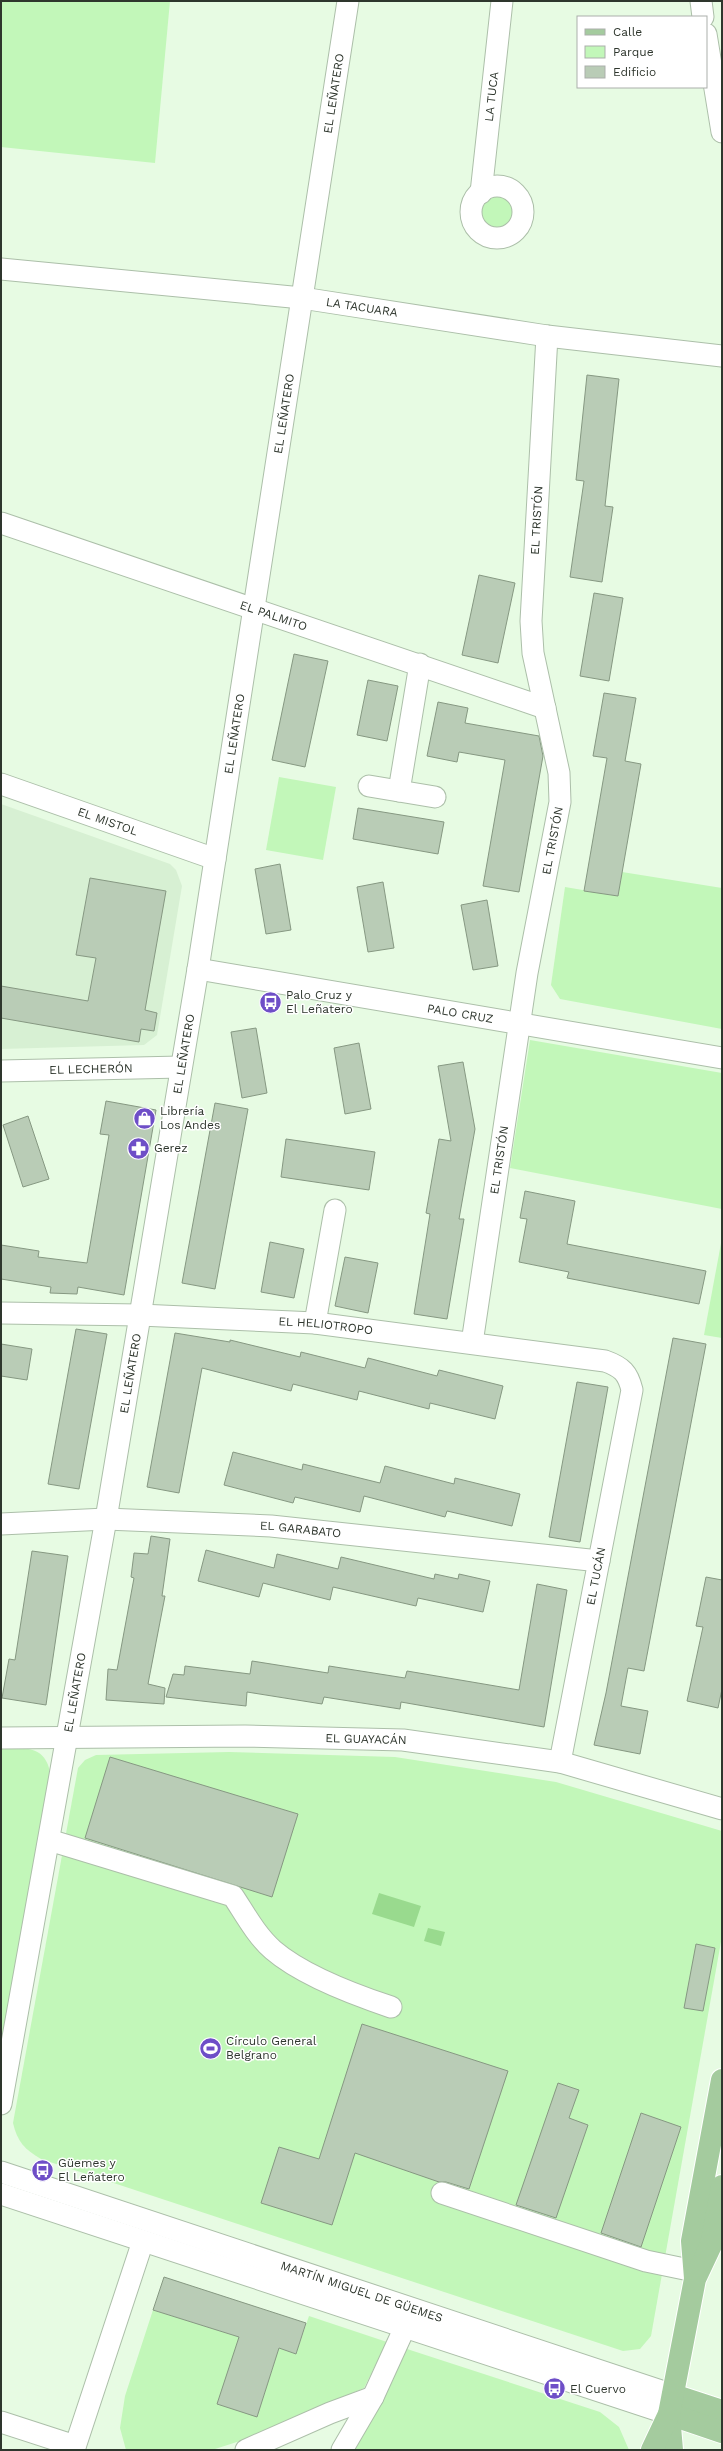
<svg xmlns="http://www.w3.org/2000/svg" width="723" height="2451" viewBox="0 0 723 2451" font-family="'Work Sans',sans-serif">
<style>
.built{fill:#d7f0d3}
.green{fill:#c2f7b9}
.water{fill:#99da8e}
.building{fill:#b9ccb6;stroke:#869882}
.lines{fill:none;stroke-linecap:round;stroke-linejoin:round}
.minor-casing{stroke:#acbfa9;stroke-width:23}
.major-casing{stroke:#fff;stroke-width:24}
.minor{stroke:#fff;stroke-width:21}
.major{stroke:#a4cb9e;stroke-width:22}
.labels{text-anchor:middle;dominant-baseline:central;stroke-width:3;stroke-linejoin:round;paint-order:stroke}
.street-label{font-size:12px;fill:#2e362d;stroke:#fff}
.poi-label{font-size:12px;fill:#2e362d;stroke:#fff;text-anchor:start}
</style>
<rect width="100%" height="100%" fill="#e7fbe3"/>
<!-- built -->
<path class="built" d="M1,804L170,864L176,870L182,886L157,1035L144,1045L1,1049Z"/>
<!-- green -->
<g class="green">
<path d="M1,1H170L155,163L1,147Z"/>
<circle cx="497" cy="213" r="20"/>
<path d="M279,777L336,787L323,860L266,850Z"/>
<path d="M622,872L722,888V1029L560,999L551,985L565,887L618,896Z"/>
<path d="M530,1040L722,1073V1209L510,1168Z"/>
<path d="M722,1238V1338L704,1335Z"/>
<path d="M1,1748C27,1748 46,1745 51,1776L1,2044Z"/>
<path d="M229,1752L395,1757L556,1782L722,1831V1936L651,2336L640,2349L623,2351L41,2159C25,2150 17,2141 13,2123L78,1768L85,1760L96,1755Z"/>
<path d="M153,2310L239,2337L257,2417L279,2348L296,2354L309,2316L387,2342L364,2388L243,2440L212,2450H126L120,2428L125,2396Z"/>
<path d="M407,2349L600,2412L619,2427L629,2450H354L381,2403Z"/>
</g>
<!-- water -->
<g class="water">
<path d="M379,1893L421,1906L414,1927L372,1914Z"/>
<path d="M428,1928L445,1932L441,1946L424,1941Z"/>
</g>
<!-- building -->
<g class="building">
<path d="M587,375L619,379L605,506L613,507L602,582L570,577L584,481L576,480Z"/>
<path d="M479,575L515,583L498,663L462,655Z"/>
<path d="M594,593L623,598L609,681L580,676Z"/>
<path d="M294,654L328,661L305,767L272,760Z"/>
<path d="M368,680L398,686L387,741L357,735Z"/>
<path d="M604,693L636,698L625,761L641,764L618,896L584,891L607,758L593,756Z"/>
<path d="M438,702L468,708L465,723L539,736L543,756L519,892L483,886L505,760L459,752L457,762L427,756Z"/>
<path d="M358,808L444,822L438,854L353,839Z"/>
<path d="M280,864L291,930L266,934L255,869Z"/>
<path d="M90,878L166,891L145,1010L157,1013L154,1031L141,1029L139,1042L1,1018V986L88,1001L96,958L76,955Z"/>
<path d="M383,882L394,948L368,952L357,887Z"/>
<path d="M487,900L498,966L473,970L461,905Z"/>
<path d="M256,1028L267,1093L242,1098L231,1032Z"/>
<path d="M359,1043L371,1109L345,1114L334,1048Z"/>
<path d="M463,1062L475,1129L459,1219H464L447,1319L414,1314L430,1214L426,1213L439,1139L451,1141L438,1066Z"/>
<path d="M106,1101L156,1110L124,1295L78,1287L77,1294L50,1293L51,1287L1,1279V1245L39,1251L38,1257L87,1263L109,1135L100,1134Z"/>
<path d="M215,1103L248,1109L215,1289L182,1283Z"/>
<path d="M28,1116L49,1179L23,1187L3,1125Z"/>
<path d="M286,1139L375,1152L369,1190L281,1177Z"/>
<path d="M525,1191L575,1201L567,1244L706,1271L699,1304L567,1278L569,1272L519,1262L527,1219L520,1218Z"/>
<path d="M270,1242L304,1249L294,1298L261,1292Z"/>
<path d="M345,1257L378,1263L368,1313L335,1306Z"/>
<path d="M76,1329L107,1334L79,1489L48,1484Z"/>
<path d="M175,1333L230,1342V1340L300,1357L301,1352L365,1368L368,1358L437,1376L439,1370L503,1386L495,1419L430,1403L429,1409L359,1391L357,1400L293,1384L291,1391L202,1368L179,1493L147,1487Z"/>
<path d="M673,1338L706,1344L644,1671L628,1668L621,1706L648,1711L640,1754L594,1745L606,1693Z"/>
<path d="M1,1344L32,1349L27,1380L1,1376Z"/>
<path d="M577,1382L608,1387L580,1542L549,1537Z"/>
<path d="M233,1452L302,1470L303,1464L380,1483L385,1466L454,1484L455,1478L520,1494L512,1526L447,1511L445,1517L364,1496L360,1512L295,1497L293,1503L224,1485Z"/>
<path d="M151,1536L170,1539L162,1596H165L148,1684L165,1688L164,1704L106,1700L108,1669L117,1670L134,1578L131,1577L134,1553L148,1554Z"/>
<path d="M206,1550L274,1568L277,1554L338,1569L341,1557L434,1579L435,1574L458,1579L459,1574L490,1581L483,1612L418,1598L416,1606L333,1587L330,1600L263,1583L259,1597L198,1581Z"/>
<path d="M32,1551L68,1556L46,1705L2,1698L9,1659L15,1660Z"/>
<path d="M706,1577L722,1580V1689L718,1708L687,1701L703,1627L696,1626Z"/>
<path d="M537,1584L567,1590L544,1727L401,1702L400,1709L324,1697L322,1704L247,1692L246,1706L166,1697L173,1674L184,1675L185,1666L250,1674L252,1661L328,1673L329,1666L405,1678L407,1671L519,1690Z"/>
<path d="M110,1757L298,1814L272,1897L85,1838Z"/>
<path d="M696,1944L715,1948L703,2011L684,2008Z"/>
<path d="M362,2024L508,2071L469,2189L446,2182H439L355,2153L332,2225L261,2203L279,2147L319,2159Z"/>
<path d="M558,2083L579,2090L569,2118L588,2125L556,2218L516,2205Z"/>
<path d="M641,2113L681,2127L641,2247L601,2233Z"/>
<path d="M164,2277L306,2323L296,2354L279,2348L257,2417L217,2404L239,2337L153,2310Z"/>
</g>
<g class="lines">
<defs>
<g id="minor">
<path d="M701,1L703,17"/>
<path d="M706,34L722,132"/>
<circle cx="497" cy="212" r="26"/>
<path id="s1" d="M481,193L502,1"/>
<path id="s2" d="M1,269L302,298L547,336L722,356"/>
<path id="s3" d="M1,523L545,708"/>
<path id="s4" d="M1,784L215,859"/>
<path d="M369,786L435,797"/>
<path d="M399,791L420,664"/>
<path id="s5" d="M198,969L722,1058"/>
<path id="s6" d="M1,1071L181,1067"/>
<path id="s7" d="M1,1313L140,1315L315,1323L605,1361C622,1367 628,1373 632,1390L560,1762"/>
<path d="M315,1323L335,1210"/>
<path id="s8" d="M472,1343L527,973L560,802L559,773L533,653L531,621L547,336"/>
<path id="s9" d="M1,1524L106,1519L271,1526L599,1561"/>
<path id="s10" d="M1,1738L245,1736L403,1740L560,1762L722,1809"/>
<path d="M49,1840L233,1896C245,1914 256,1935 273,1950C302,1975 355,1995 391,2007"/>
<path id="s11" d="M1,2104L106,1519L198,969L348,1"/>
<path id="s12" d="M1,2172L673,2395"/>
<path d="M442,2193L646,2261L694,2271"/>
<path d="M1,2194L669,2414"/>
<path d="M1,2422L75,2446"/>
<path d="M74,2450L143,2241"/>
<path d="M246,2450L330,2413L373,2397"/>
<path d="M342,2450L373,2397L405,2327"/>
</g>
<g id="major">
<path d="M695,2278L692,2241L722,2080"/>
<path d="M673,2395L722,2411"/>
<path d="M669,2414L722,2432"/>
<path d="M669,2415L672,2450"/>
<path d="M652,2450L669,2414L695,2279L711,2245L722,2186"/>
</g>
</defs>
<!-- minor casing -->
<use href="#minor" class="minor-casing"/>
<!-- major casing -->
<use href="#major" class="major-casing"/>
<!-- minor -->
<use href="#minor" class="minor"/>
<!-- major -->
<use href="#major" class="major"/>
</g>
<!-- icons -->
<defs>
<symbol id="bus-disc" viewBox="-11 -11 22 22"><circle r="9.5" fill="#6e4ec7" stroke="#fff"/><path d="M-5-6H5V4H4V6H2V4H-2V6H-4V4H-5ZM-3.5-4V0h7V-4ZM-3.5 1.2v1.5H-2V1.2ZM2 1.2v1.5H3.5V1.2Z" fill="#fff"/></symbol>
<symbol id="shop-disc" viewBox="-11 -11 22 22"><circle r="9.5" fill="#6e4ec7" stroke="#fff"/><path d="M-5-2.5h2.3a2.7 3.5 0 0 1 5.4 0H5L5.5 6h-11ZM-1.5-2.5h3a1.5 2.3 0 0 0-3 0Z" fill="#fff"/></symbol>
<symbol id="pharmacy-disc" viewBox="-11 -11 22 22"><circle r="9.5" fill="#6e4ec7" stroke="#fff"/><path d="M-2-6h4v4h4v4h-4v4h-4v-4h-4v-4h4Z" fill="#fff"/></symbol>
<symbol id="stadium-disc" viewBox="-11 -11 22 22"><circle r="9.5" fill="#6e4ec7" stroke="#fff"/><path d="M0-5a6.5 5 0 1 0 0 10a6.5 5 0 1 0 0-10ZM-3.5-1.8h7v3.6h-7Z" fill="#fff"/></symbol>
</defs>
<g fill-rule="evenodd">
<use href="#bus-disc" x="258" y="990" width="25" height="25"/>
<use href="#shop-disc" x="132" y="1106" width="25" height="25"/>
<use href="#pharmacy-disc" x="126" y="1136" width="25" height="25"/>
<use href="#stadium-disc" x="198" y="2036" width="25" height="25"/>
<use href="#bus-disc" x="30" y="2158" width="25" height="25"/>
<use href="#bus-disc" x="542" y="2376" width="25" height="25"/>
</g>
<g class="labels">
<!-- street labels -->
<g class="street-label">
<text stroke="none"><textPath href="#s11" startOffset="2038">EL LEÑATERO</textPath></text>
<text stroke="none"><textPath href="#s1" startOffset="97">LA TUCA</textPath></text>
<text stroke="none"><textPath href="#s2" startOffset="363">LA TACUARA</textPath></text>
<text stroke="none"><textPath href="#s11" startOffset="1714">EL LEÑATERO</textPath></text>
<text stroke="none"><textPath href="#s8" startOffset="833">EL TRISTÓN</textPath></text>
<text stroke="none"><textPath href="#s3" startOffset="288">EL PALMITO</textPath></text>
<text stroke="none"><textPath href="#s11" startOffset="1390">EL LEÑATERO</textPath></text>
<text stroke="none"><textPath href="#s4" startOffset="113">EL MISTOL</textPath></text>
<text stroke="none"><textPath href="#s8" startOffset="509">EL TRISTÓN</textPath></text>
<text stroke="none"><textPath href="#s5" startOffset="266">PALO CRUZ</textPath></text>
<text stroke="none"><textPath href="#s11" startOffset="1066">EL LEÑATERO</textPath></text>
<text stroke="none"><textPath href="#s6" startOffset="90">EL LECHERÓN</textPath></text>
<text stroke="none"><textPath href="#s8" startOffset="185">EL TRISTÓN</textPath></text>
<text stroke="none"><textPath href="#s7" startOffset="325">EL HELIOTROPO</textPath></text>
<text stroke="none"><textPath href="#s11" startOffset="742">EL LEÑATERO</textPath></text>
<text stroke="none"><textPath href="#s9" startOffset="300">EL GARABATO</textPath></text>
<text transform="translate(596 1576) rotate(-79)">EL TUCÁN</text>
<text stroke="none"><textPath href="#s11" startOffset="418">EL LEÑATERO</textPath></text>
<text stroke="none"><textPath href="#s10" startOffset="365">EL GUAYACÁN</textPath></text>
<text stroke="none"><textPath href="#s12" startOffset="380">MARTÍN MIGUEL DE GÜEMES</textPath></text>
</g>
<!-- poi labels -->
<g class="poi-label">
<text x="286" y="995">Palo Cruz y<tspan x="286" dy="14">El Leñatero</tspan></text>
<text x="160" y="1111">Librería<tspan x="160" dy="14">Los Andes</tspan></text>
<text x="154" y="1148">Gerez</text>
<text x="226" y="2041">Círculo General<tspan x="226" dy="14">Belgrano</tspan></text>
<text x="58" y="2163">Güemes y<tspan x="58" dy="14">El Leñatero</tspan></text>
<text x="570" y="2389">El Cuervo</text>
</g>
</g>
<!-- border -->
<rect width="723" height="2451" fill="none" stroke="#2e362d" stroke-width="4"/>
<!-- legend -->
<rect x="577" y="16" width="130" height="72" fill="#ffffff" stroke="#abafab"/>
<rect x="585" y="29" width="20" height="6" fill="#a4cb9e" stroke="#abafab"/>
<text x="613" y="36" font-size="12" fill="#2e362d">Calle</text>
<rect x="585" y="46" width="20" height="12" fill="#c2f7b9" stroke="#abafab"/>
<text x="613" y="56" font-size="12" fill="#2e362d">Parque</text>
<rect x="585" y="66" width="20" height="12" fill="#b9ccb6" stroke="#abafab"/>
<text x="613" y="76" font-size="12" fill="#2e362d">Edificio</text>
</svg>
